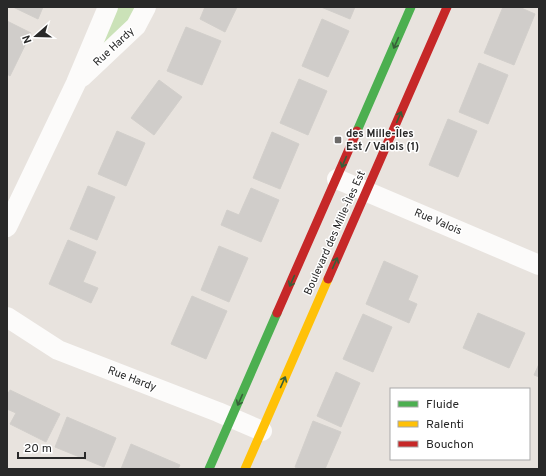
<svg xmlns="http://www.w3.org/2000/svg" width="546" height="476" viewBox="0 0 546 476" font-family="Overpass,sans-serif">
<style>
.green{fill:#cbe2b8}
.building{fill:#d0cdca;stroke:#d2cfcb}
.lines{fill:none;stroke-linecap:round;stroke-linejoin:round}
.street{stroke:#fcfbfa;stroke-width:20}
.fast{stroke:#4caf50;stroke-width:9}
.slow{stroke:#ffc107;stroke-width:9}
.jam{stroke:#c62828;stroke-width:9}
.oneway{stroke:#375f39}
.poi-dot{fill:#6c6a68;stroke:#fff;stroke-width:1.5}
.labels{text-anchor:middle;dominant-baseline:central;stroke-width:3;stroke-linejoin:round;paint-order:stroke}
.street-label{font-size:11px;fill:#292929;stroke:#fff}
.poi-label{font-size:11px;font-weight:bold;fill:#292929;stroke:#fff;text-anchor:start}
</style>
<rect width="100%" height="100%" fill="#e8e3de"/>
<!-- green -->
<path class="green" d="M114,7H141L90,64Z"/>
<!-- building -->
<g class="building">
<path d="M13,7H43L38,19Z"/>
<path d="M205,7H237L225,32L200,19Z"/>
<path d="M321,7H355L350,19Z"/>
<path d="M503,7H519L535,14L514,65L484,53Z"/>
<path d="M322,19L349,31L328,77L302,66Z"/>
<path d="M7,21L31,33L10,76L7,74Z"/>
<path d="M186,27L221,41L202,85L167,71Z"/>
<path d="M479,63L508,75L488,124L459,112Z"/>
<path d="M299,79L327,91L308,135L280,123Z"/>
<path d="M159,80L182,97L154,135L131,118Z"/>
<path d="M448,119L477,131L458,177L429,165Z"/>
<path d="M117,131L145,143L126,186L98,174Z"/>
<path d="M272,132L299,144L280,189L253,178Z"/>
<path d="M88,186L115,197L97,240L70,229Z"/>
<path d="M251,188L279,200L261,242L221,225L227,210L239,215Z"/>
<path d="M68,240L96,252L83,282L98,288L91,303L49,284Z"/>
<path d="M219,246L248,258L229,302L201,290Z"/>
<path d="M384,261L418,276L408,300L417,304L409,323L366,304Z"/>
<path d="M192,296L227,311L206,359L171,344Z"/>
<path d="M478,313L525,333L509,368L463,348Z"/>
<path d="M363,314L392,327L373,372L343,359Z"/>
<path d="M539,364V377L534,375Z"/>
<path d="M336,372L360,383L341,427L317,416Z"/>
<path d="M10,390L60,414L46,442L10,424L16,413L7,409V395Z"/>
<path d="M67,417L116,438L104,467L55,447Z"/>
<path d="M313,421L341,432L325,469H299L295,467Z"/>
<path d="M131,444L180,465L178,469H121Z"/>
</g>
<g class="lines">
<!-- street -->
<g class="street">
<path d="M82,77L136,26L146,7"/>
<path d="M337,179L539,265"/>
<path d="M7,227L76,83L108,7"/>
<path d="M7,317L58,350L218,412L262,431"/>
</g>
<!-- fast -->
<g class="fast">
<path d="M357,131L411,7"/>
<path d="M209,469L277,313"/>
</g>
<!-- slow -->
<path class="slow" d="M245,469L328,279"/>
<!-- jam -->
<g class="jam">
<path d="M328,279L447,7"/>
<path d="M277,313L357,131"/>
</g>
</g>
<!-- one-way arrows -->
<defs><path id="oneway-shaft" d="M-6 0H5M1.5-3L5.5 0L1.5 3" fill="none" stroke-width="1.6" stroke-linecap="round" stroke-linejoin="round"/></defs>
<g class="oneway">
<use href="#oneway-shaft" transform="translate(396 43) rotate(114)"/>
<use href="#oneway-shaft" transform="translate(399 117) rotate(-67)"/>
<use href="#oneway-shaft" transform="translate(344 162) rotate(113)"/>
<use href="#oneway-shaft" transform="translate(335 263) rotate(-66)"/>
<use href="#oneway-shaft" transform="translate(292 281) rotate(114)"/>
<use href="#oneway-shaft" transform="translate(283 382) rotate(-66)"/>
<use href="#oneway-shaft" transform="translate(240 400) rotate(114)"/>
</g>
<!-- markers -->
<rect class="poi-dot" x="334" y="136" width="8" height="8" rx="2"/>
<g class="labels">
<!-- street labels -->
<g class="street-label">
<text transform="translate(114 47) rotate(-43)">Rue Hardy</text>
<text transform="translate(438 222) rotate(23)">Rue Valois</text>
<text transform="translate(335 233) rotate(-66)">Boulevard des Mille-Îles Est</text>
<text transform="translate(132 379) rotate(21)">Rue Hardy</text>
</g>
<!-- poi labels -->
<g class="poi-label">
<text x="346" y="134">des Mille-Îles<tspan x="346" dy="13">Est / Valois (1)</tspan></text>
</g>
</g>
<!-- border -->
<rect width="546" height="476" fill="none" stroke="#292929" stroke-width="16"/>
<!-- legend -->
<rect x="390" y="388" width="140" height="72" fill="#ffffff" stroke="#a9a9a9"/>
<rect x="398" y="401" width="20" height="6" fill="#4caf50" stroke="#a9a9a9"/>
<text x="426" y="408" font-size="12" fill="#292929">Fluide</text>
<rect x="398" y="421" width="20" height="6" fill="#ffc107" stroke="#a9a9a9"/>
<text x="426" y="428" font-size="12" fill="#292929">Ralenti</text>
<rect x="398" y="441" width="20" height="6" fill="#c62828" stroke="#a9a9a9"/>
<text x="426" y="448" font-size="12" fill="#292929">Bouchon</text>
<!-- north arrow -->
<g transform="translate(36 36) rotate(250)" stroke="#ffffff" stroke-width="3" paint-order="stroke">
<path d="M0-3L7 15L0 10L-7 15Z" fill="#292929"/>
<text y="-6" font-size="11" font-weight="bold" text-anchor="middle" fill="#292929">N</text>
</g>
<!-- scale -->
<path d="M18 452v6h67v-6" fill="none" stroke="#292929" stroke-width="2"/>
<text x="24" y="452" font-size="12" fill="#292929" stroke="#ffffff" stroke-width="3" paint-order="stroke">20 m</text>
</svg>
